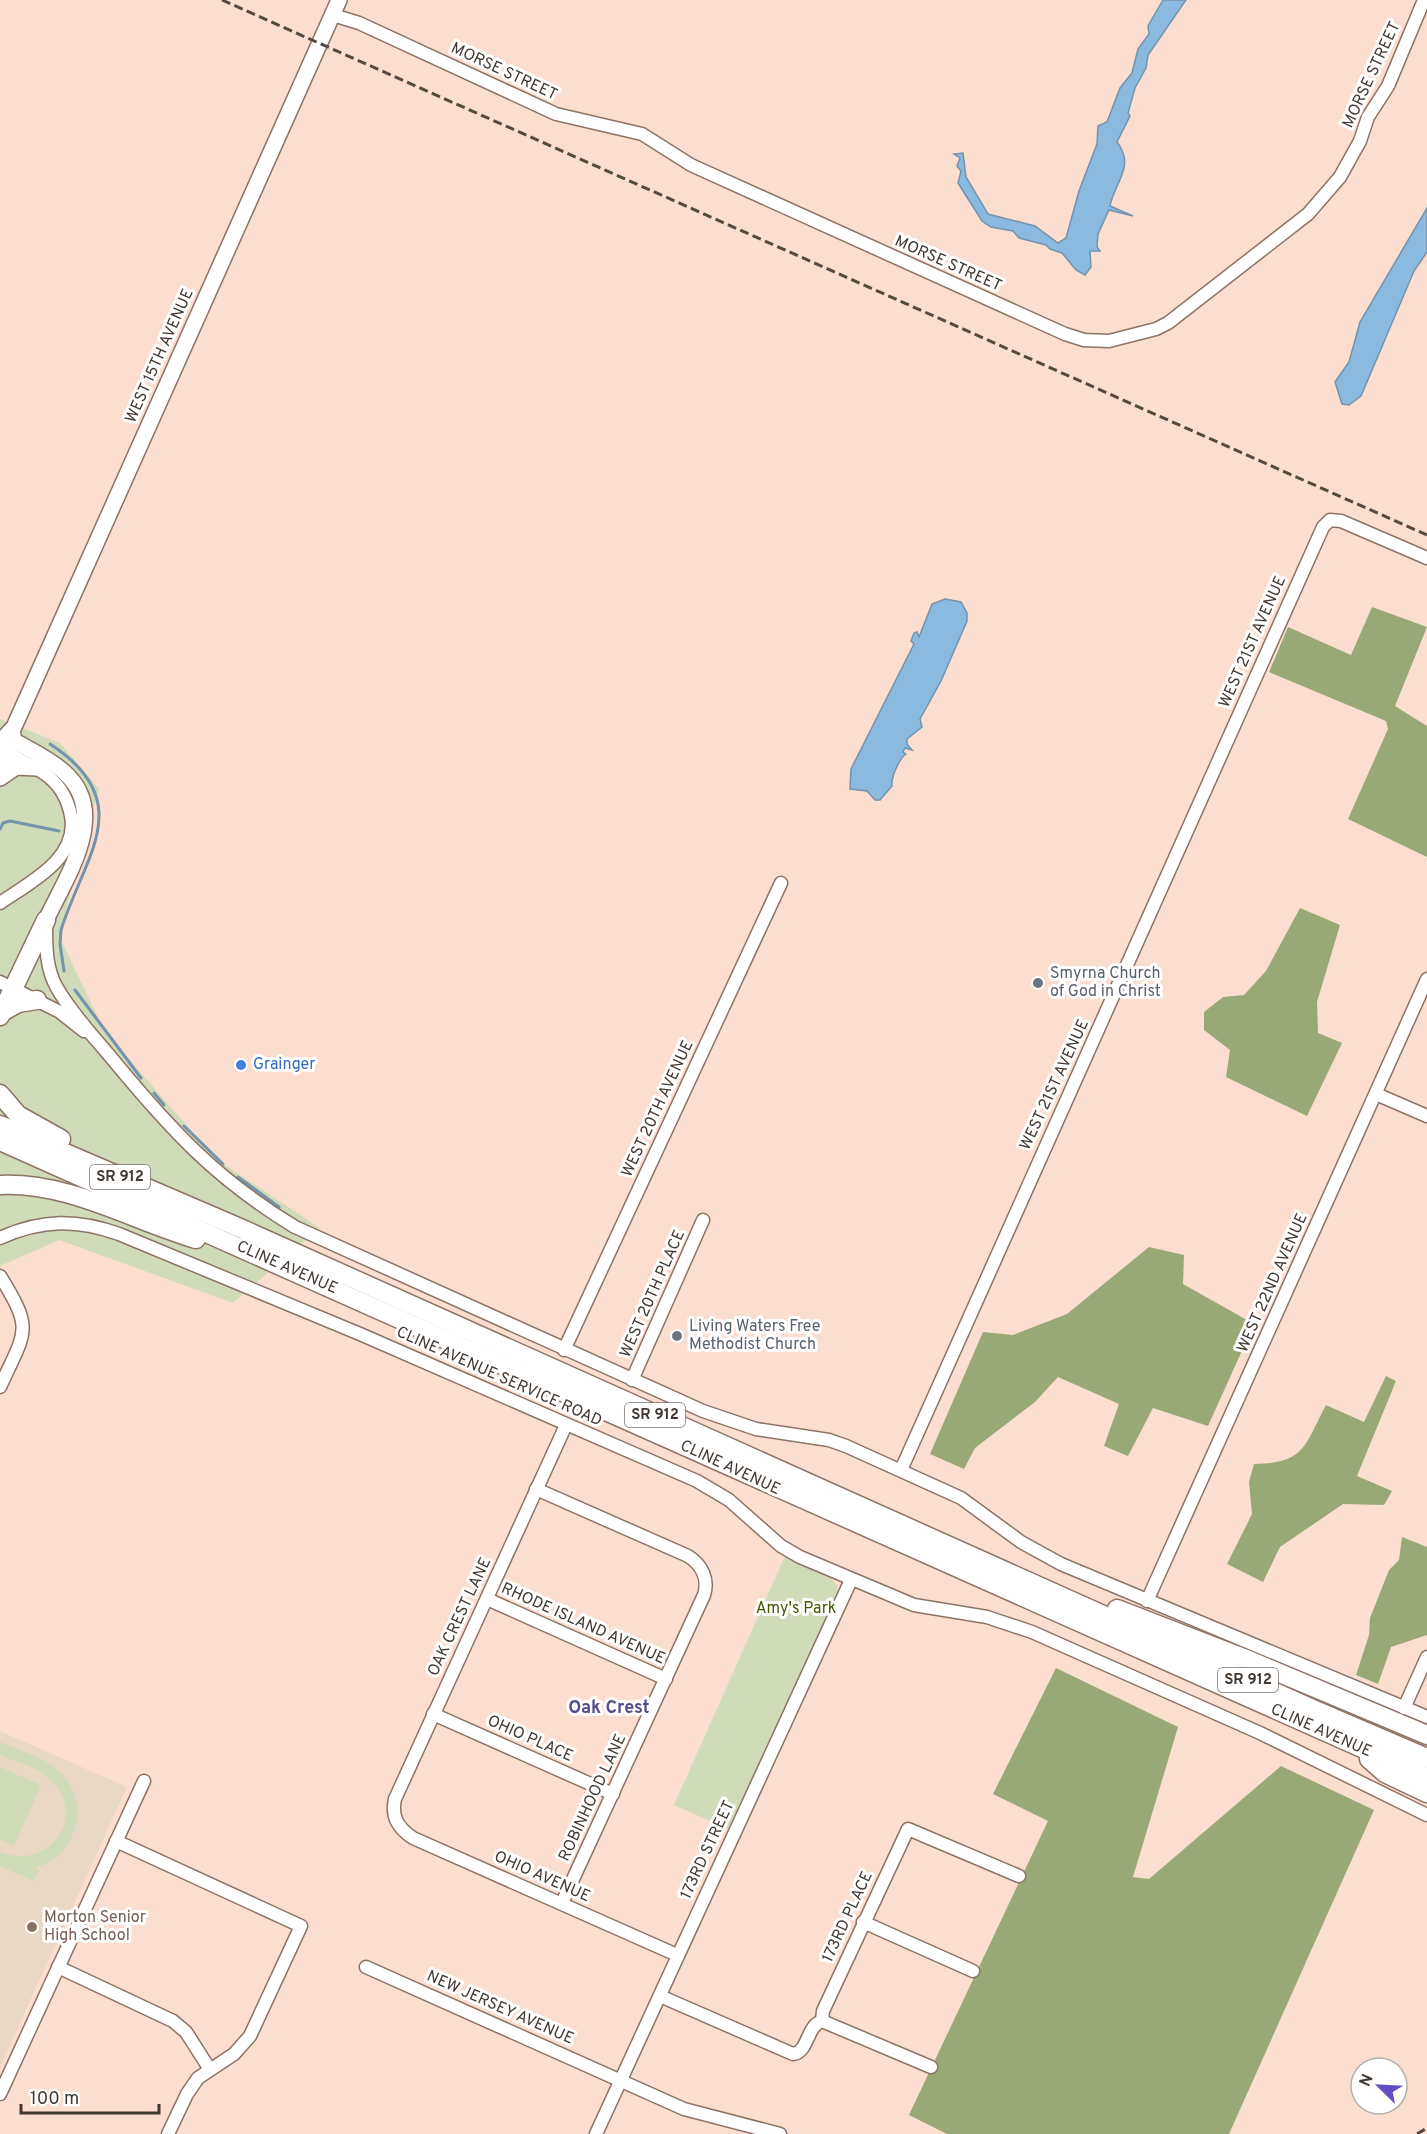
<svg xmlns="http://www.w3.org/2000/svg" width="1427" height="2134" viewBox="0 0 1427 2134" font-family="Overpass,sans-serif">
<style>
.education{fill:#e9d8c6}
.green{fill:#d0dbba}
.forest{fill:#99a975}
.water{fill:#8abae0;stroke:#7493ac;stroke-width:1.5}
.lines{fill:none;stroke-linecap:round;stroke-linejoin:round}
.stream{stroke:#7493ac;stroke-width:3}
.minor-casing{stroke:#8d7366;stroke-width:15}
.major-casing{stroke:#8d7366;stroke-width:18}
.highway-casing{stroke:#8d7366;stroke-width:21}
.minor{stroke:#fff;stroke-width:12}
.major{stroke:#fff;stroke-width:15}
.highway{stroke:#fff;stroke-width:18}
.rail{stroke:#564942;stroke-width:3;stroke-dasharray:9 4.5;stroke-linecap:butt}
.worship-dot{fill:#6b7280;stroke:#fff;stroke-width:2}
.shop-dot{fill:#3f7fe0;stroke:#fff;stroke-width:2}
.education-dot{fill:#8d6e63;stroke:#fff;stroke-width:2}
.labels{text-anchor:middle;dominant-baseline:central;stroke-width:6;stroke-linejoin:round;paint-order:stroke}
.shield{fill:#fff;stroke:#7b736f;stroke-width:1.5}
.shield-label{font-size:15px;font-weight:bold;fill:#423731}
.street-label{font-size:16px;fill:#423731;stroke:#fff}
.worship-label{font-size:16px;fill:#5b616d;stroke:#fff;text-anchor:start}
.shop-label{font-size:16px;fill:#366cbe;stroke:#fff;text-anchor:start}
.park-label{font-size:16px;fill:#455700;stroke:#fff}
.education-label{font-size:16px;fill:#785e54;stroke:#fff;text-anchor:start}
.neighbourhood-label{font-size:18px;font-weight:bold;fill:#544c8b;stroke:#fff}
</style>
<rect width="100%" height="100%" fill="#fbdecf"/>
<!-- education -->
<path class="education" d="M0,1731L127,1787L0,2067Z"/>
<!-- green -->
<g class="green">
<path d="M0,719L60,743L99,789L59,936L105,1032L216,1159L320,1228L233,1303L59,1240L0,1266Z"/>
<path d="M785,1556C802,1565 838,1571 838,1593L730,1830L674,1805Z"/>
<path d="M0,1742C19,1750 43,1757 59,1771C92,1801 78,1856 35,1868L39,1870L34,1881L0,1866V1852C46,1871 88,1820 53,1782C40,1768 17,1762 0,1755Z"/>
<path d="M0,1767L41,1785L14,1846L0,1840Z"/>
</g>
<!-- forest -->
<g class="forest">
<path d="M1372,607L1427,627L1395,706L1427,726V857L1348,819L1388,729L1386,721L1269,672L1288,627L1351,655Z"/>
<path d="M1300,908L1340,925L1317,1002L1318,1033L1342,1043L1307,1116L1226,1077L1230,1050L1204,1030V1012L1223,997L1244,995L1266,971Z"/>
<path d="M1149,1247L1184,1255L1183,1284L1254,1324L1208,1426L1153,1408L1128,1456L1104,1446L1119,1404L1058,1377L1035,1402L975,1448L964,1469L930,1454L983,1332L1013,1335L1067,1314Z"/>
<path d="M1386,1376L1396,1381L1357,1476L1392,1491L1384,1505L1343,1504L1280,1547L1263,1582L1227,1564L1252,1514L1249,1482L1254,1464C1306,1463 1304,1446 1326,1405L1364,1422Z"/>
<path d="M1402,1537L1427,1547V1635L1391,1647L1378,1684L1356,1675L1369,1635L1370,1618L1389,1570L1399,1560Z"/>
<path d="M1056,1668L1178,1727L1133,1877L1149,1879L1281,1766L1374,1810L1229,2134H947L909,2115L1048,1821L993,1794Z"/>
</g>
<!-- water -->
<g class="water">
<path d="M1163,0H1186L1148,55L1146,68L1135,88L1128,113L1130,116L1117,142C1136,166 1114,183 1110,206L1133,216L1109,210L1098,234L1097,247L1100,251H1090L1091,267L1085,275L1076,270L1062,253L1050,249L1046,245L1019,238L1013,231L991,227L982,221L958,183L961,171L957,166L960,158L954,154L963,153L966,177L988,214L1035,226L1058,243L1066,238L1079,191L1097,144L1098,126L1107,122L1120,88L1132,73L1138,49L1149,34L1148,26Z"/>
<path d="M1427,208V252L1414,271L1361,396L1349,405L1342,404L1335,382L1349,362L1360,322Z"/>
<path d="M945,599L961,602L967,613V621L941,681L920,719L922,727L907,739V744L912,750L905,748L903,752L906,754C899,759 891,777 892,786L880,800H875L867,791L850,789L851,769L914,644L911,641L914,633L917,632L919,637L932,604Z"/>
</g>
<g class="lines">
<!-- stream -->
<g class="stream">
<path d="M50,744C139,802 84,856 61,930L60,944L64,971"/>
<path d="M0,829L3,823L10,821L59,831"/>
<path d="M75,990L141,1078"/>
<path d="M154,1093L164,1105"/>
<path d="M184,1126L223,1164"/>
<path d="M238,1177L279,1207"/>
</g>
<defs>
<g id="minor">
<path d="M333,15L359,23L556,114L642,134L691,165L1065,334L1084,340L1109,341L1156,329L1168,323L1308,214L1340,177L1360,141L1368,117L1388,86L1424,0"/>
<path d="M0,903C29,883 79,859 71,816C68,800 61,787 49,777C35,765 15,760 3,747"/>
<path d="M46,926C46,947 46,969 57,988C72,1014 95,1038 114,1061C172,1131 216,1179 295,1227L703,1411L756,1429L829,1440L846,1446L961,1498L1021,1542L1061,1564L1427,1717"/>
<path d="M0,982L60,1012L84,1031"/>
<path d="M1376,1094L1427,1116"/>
<path d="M0,1238C42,1219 77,1219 119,1234L360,1334L697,1481L729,1500L781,1546L800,1557L914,1605L987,1617L1032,1632L1260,1733L1427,1815"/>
<path d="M0,1276C34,1331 26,1330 0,1387"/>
<path d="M564,1350L781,883"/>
<path d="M632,1380L703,1220"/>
<path d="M566,1425L395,1799C391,1817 398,1828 413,1838L677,1955"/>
<path d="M901,1470L1323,527L1330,520L1341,521L1427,558"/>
<path d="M536,1489L688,1556C702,1565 709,1579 704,1595L562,1903"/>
<path d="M487,1599L666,1679"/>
<path d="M1147,1601L1427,979"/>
<path d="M1404,1708L1427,1657"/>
<path d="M433,1714L613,1794"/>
<path d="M116,1841L301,1926L250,2036L234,2054L198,2078L187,2094L168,2134"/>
<path d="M863,1922L973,1971"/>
<path d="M58,1967L173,2021L186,2032L209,2068"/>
<path d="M366,1967L684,2109L780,2134"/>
<path d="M660,1996L793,2054C809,2052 806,2026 822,2021L931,2067"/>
<path d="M822,2021L823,2011L908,1829L1019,1876"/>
<path d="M0,2094L144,1781"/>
<path d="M596,2134L851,1580"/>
</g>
<g id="major">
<path d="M0,742L14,727L339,0"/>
<path d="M0,743L13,740C30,750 50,759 64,772C111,813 66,877 46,920"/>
<path d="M0,771L13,735"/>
<path d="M0,778L16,767L37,768"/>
</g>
<g id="highway">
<path d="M2,1012L18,1003L37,1000"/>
<path d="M0,1016L46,920"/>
<path d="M0,1094L18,1115L61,1139"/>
<path d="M0,1125L240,1228L1315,1710L1427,1758"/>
<path d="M0,1141L1427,1777"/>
<path d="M0,1185C70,1182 131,1220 196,1239"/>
<path d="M1117,1609L1251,1661L1427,1735"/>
<path d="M1369,1759L1385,1773L1427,1793"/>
</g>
</defs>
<!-- minor casing -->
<use href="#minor" class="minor-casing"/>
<!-- major casing -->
<use href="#major" class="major-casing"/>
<!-- highway casing -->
<use href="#highway" class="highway-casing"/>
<!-- minor -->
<use href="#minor" class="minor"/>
<!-- major -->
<use href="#major" class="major"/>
<!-- highway -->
<use href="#highway" class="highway"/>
<!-- rail -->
<g class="rail">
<path d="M222,0L1427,535"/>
<path d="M1417,2134L1427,2128"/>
</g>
</g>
<!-- markers -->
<g class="worship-dot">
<circle cx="1038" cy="983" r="6"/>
<circle cx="677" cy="1336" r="6"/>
</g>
<circle class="shop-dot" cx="241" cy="1065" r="6"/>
<circle class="education-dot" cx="32" cy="1927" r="6"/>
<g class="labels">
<!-- shield labels -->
<g class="shield">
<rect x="90" y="1165" width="60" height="24" rx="4.5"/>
<rect x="625" y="1403" width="60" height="24" rx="4.5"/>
<rect x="1218" y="1668" width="60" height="24" rx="4.5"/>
</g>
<g class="shield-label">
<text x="120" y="1177">SR 912</text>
<text x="655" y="1415">SR 912</text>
<text x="1248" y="1680">SR 912</text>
</g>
<!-- street labels -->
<g class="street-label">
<text transform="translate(504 72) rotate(25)">MORSE STREET</text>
<text transform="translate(1372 75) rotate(-65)">MORSE STREET</text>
<text transform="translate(948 264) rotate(24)">MORSE STREET</text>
<text transform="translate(160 356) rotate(-66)">WEST 15TH AVENUE</text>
<text transform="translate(1253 642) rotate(-66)">WEST 21ST AVENUE</text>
<text transform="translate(1055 1085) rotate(-65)">WEST 21ST AVENUE</text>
<text transform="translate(658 1109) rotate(-65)">WEST 20TH AVENUE</text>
<text transform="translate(287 1268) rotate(24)">CLINE AVENUE</text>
<text transform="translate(1273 1283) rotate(-66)">WEST 22ND AVENUE</text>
<text transform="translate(653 1294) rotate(-66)">WEST 20TH PLACE</text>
<text transform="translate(499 1377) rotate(24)">CLINE AVENUE SERVICE ROAD</text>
<text transform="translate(730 1468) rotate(25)">CLINE AVENUE</text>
<text transform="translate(460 1617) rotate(-65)">OAK CREST LANE</text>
<text transform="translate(583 1624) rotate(24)">RHODE ISLAND AVENUE</text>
<text transform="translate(1321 1731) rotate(24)">CLINE AVENUE</text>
<text transform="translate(530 1739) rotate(24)">OHIO PLACE</text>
<text transform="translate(593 1798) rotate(-65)">ROBINHOOD LANE</text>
<text transform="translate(708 1850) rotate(-65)">173RD STREET</text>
<text transform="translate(542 1877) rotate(24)">OHIO AVENUE</text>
<text transform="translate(848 1917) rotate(-65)">173RD PLACE</text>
<text transform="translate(500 2008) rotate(24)">NEW JERSEY AVENUE</text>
</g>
<!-- worship labels -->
<g class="worship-label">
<text x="1050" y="974">Smyrna Church<tspan x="1050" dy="18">of God in Christ</tspan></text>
<text x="689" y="1327">Living Waters Free<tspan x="689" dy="18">Methodist Church</tspan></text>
</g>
<!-- shop labels -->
<g class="shop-label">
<text x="253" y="1065">Grainger</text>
</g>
<!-- park labels -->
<g class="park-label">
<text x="796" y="1609">Amy's Park</text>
</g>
<!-- education labels -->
<g class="education-label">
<text x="44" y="1918">Morton Senior<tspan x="44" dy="18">High School</tspan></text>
</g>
<!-- neighbourhood labels -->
<g class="neighbourhood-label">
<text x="609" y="1708">Oak Crest</text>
</g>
</g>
<!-- north arrow -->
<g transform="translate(1379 2086) rotate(294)"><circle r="28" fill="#ffffff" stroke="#b3afad" stroke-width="1.5"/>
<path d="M0-4.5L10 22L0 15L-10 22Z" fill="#644cc5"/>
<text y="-9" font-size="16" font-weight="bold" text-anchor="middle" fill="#423731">N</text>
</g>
<!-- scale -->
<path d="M21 2104v9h138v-9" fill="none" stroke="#423731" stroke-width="3"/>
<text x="30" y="2104" font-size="18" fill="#423731" stroke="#ffffff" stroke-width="4.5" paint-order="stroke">100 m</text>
</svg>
